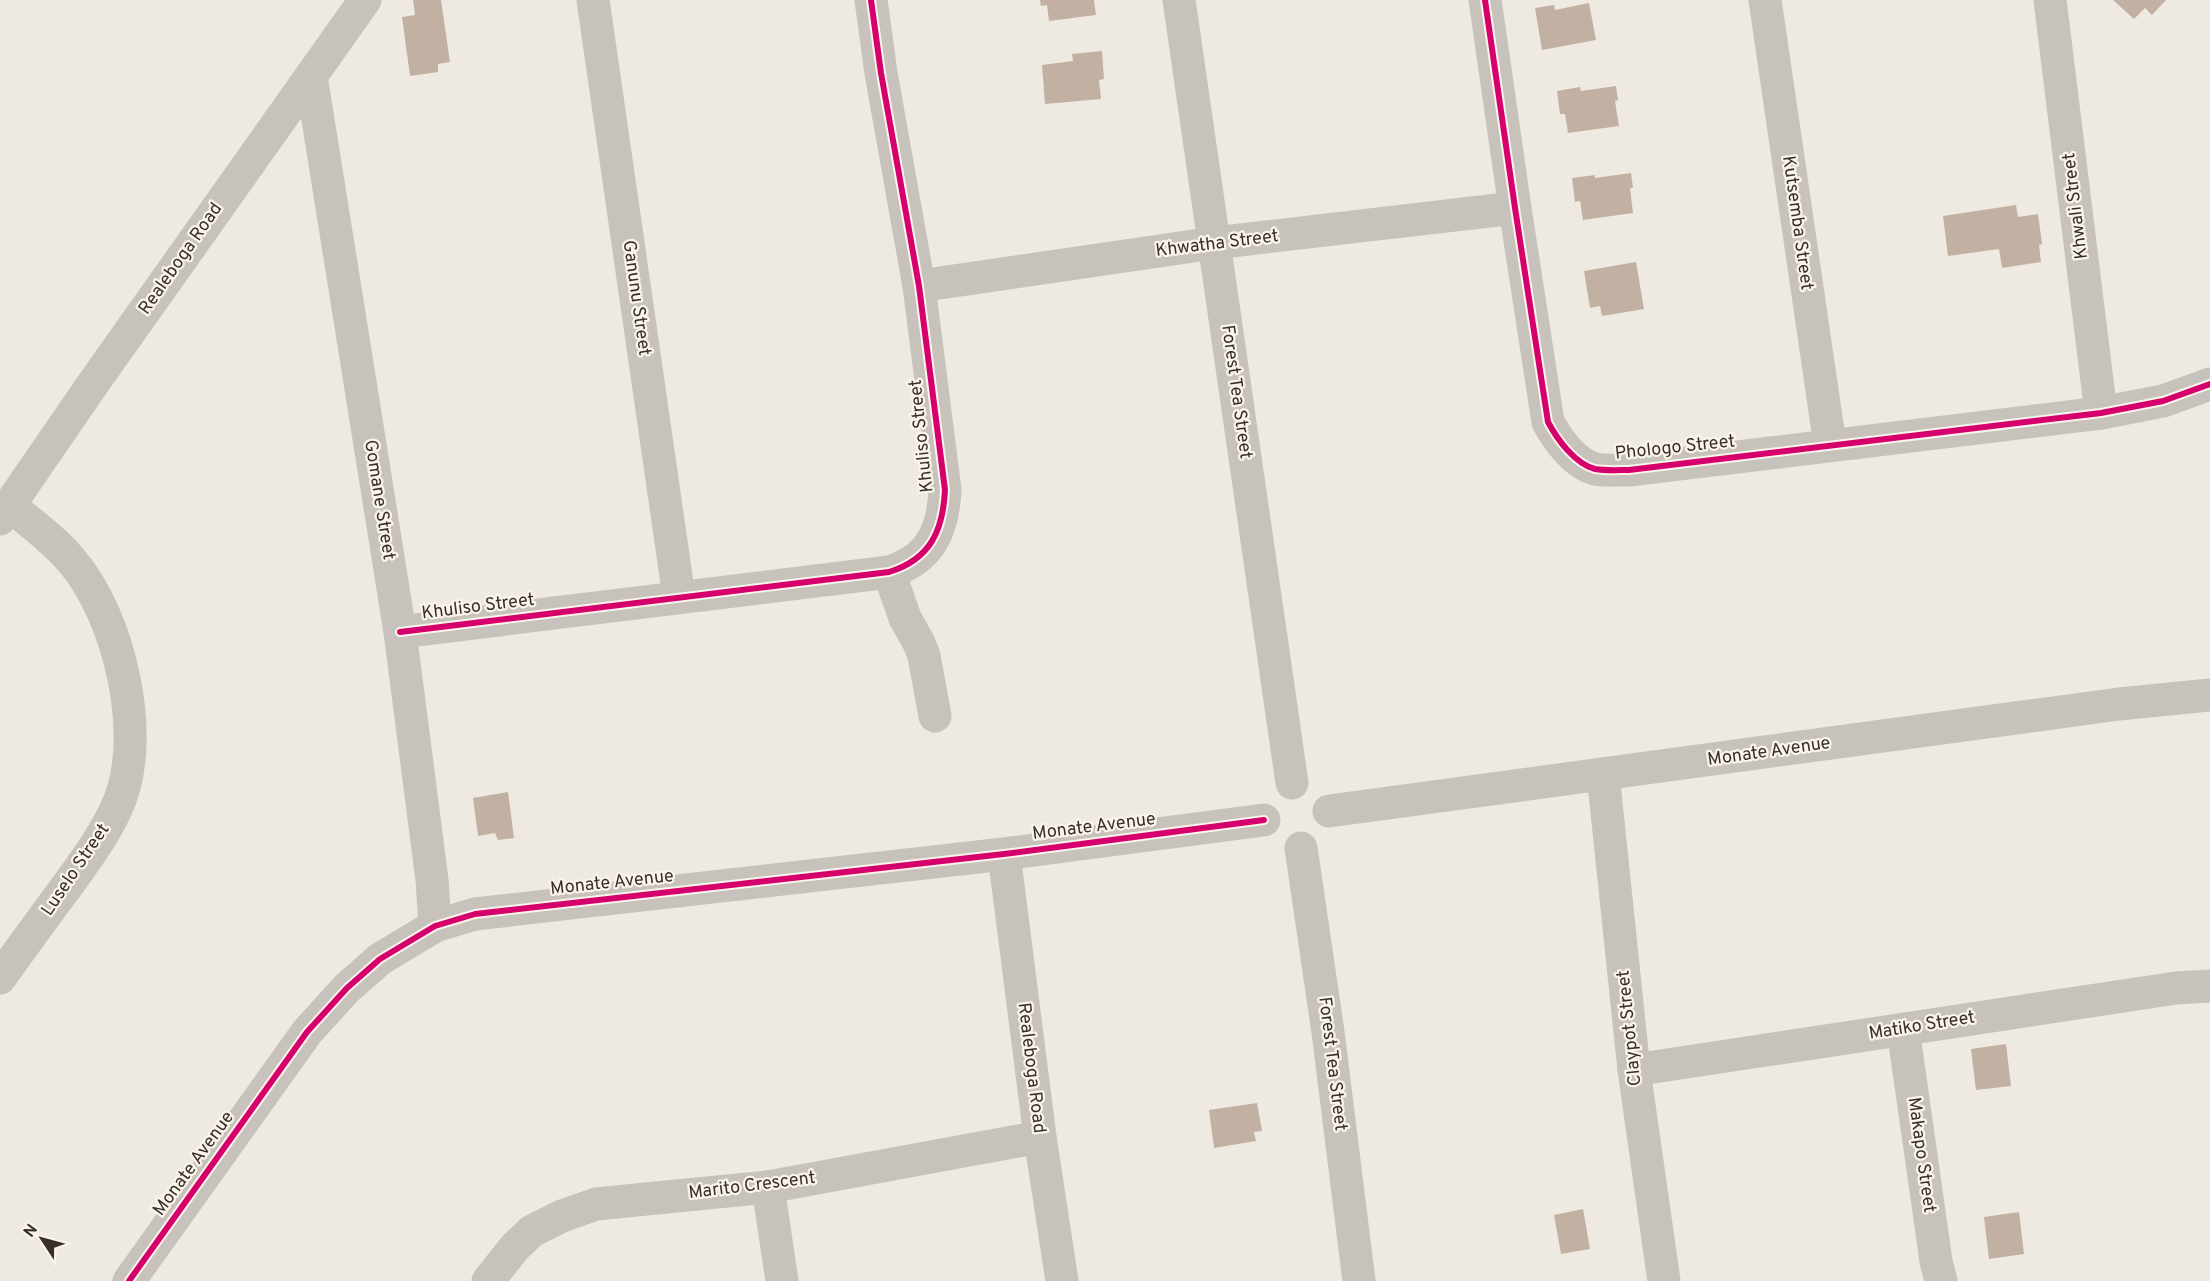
<svg xmlns="http://www.w3.org/2000/svg" width="2210" height="1281" viewBox="0 0 2210 1281" font-family="Overpass,sans-serif">
<style>
.building{fill:#c2b0a3}
.lines{fill:none;stroke-linecap:round;stroke-linejoin:round}
.minor{stroke:#c7c2bb;stroke-width:33}
.cycleway-casing{stroke:#faf4ea;stroke-width:10}
.cycleway{stroke:#d6006c;stroke-width:6}
.labels{text-anchor:middle;dominant-baseline:central;stroke-width:4.5;stroke-linejoin:round;paint-order:stroke}
.street-label{font-size:18px;fill:#382f29;stroke:#faf4ea}
</style>
<rect width="100%" height="100%" fill="#eeeae2"/>
<!-- building -->
<g class="building">
<path d="M413,0H441L450,62L438,64V72L410,76L402,17L415,15Z"/>
<path d="M1040,0H1094L1096,15L1049,21L1047,5L1041,6Z"/>
<path d="M2113,0H2166L2152,15L2145,8L2134,19Z"/>
<path d="M1589,3L1596,40L1542,50L1535,8L1554,5L1555,10Z"/>
<path d="M1102,51L1104,79L1099,80L1101,99L1045,104L1042,65L1073,61L1072,54Z"/>
<path d="M1616,86L1618,100L1615,101L1619,126L1568,133L1565,114H1560L1557,91L1580,87L1581,91Z"/>
<path d="M1631,173L1633,188H1630L1633,213L1583,220L1580,201L1575,202L1572,178L1595,175V178Z"/>
<path d="M2016,205L2018,217L2038,214L2042,244L2039,245L2041,262L2002,268L1999,249L1948,256L1943,216Z"/>
<path d="M1636,262L1644,309L1602,316L1600,306L1590,308L1584,271Z"/>
<path d="M508,792L514,838L498,840L495,833L478,836L473,798Z"/>
<path d="M2006,1044L2011,1086L1976,1090L1971,1049Z"/>
<path d="M1257,1103L1262,1131L1254,1132L1256,1141L1214,1148L1209,1110Z"/>
<path d="M1583,1209L1590,1249L1561,1254L1554,1215Z"/>
<path d="M2019,1212L2024,1254L1989,1259L1984,1217Z"/>
</g>
<g class="lines">
<!-- minor -->
<g class="minor">
<path d="M593,0L679,597"/>
<path d="M1179,0L1292,783"/>
<path d="M1485,0L1515,208L1548,422C1557,439 1575,464 1595,469C1606,471 1619,470 1629,470L2101,413L2163,401L2210,384"/>
<path d="M1765,0L1830,445"/>
<path d="M2050,0L2101,413"/>
<path d="M311,76L400,632L432,880L435,926"/>
<path d="M919,286L1214,243L1515,208"/>
<path d="M0,519L92,385L365,0"/>
<path d="M889,572L905,618L919,643L924,656L935,716"/>
<path d="M400,632L889,572C931,559 943,530 945,490L919,286L881,73L871,0"/>
<path d="M1603,774L1634,1070L1664,1281"/>
<path d="M1329,811L2119,704L2210,695"/>
<path d="M1301,848L1328,1032L1359,1281"/>
<path d="M1004,854L1040,1137L1062,1281"/>
<path d="M0,978C22,947 44,917 67,886C85,861 103,837 116,809C149,741 120,616 71,560C53,539 31,523 10,506"/>
<path d="M1903,1029L1936,1261L1941,1281"/>
<path d="M1634,1070L2176,988L2210,986"/>
<path d="M768,1187L782,1281"/>
<path d="M129,1281L307,1032L347,988L380,959L435,926L475,914L1004,854L1264,820"/>
<path d="M488,1281L515,1247L532,1231L562,1216L596,1204L768,1187L1040,1137"/>
</g>
<defs>
<g id="cycleway">
<path d="M1485,0L1515,208L1548,422C1557,439 1575,464 1595,469C1606,471 1619,470 1629,470L2101,413L2163,401L2210,384"/>
<path d="M400,632L889,572C931,559 943,530 945,490L919,286L881,73L871,0"/>
<path d="M129,1281L307,1032L347,988L380,959L435,926L475,914L1004,854L1264,820"/>
</g>
</defs>
<!-- cycleway casing -->
<use href="#cycleway" class="cycleway-casing"/>
<!-- cycleway -->
<use href="#cycleway" class="cycleway"/>
</g>
<g class="labels">
<!-- street labels -->
<g class="street-label">
<text transform="translate(2076 206) rotate(-97)">Khwali Street</text>
<text transform="translate(1797 223) rotate(82)">Kutsemba Street</text>
<text transform="translate(1217 244) rotate(-7)">Khwatha Street</text>
<text transform="translate(181 259) rotate(-55)">Realeboga Road</text>
<text transform="translate(636 298) rotate(82)">Ganunu Street</text>
<text transform="translate(1236 392) rotate(82)">Forest Tea Street</text>
<text transform="translate(922 436) rotate(-96)">Khuliso Street</text>
<text transform="translate(1675 448) rotate(-6)">Phologo Street</text>
<text transform="translate(379 500) rotate(81)">Gomane Street</text>
<text transform="translate(478 607) rotate(-7)">Khuliso Street</text>
<text transform="translate(1769 752) rotate(-8)">Monate Avenue</text>
<text transform="translate(1094 827) rotate(-7)">Monate Avenue</text>
<text transform="translate(76 870) rotate(-56)">Luselo Street</text>
<text transform="translate(612 883) rotate(-6)">Monate Avenue</text>
<text transform="translate(1922 1026) rotate(-9)">Matiko Street</text>
<text transform="translate(1630 1028) rotate(-96)">Claypot Street</text>
<text transform="translate(1332 1064) rotate(83)">Forest Tea Street</text>
<text transform="translate(1031 1068) rotate(83)">Realeboga Road</text>
<text transform="translate(1921 1155) rotate(82)">Makapo Street</text>
<text transform="translate(194 1164) rotate(-54)">Monate Avenue</text>
<text transform="translate(752 1186) rotate(-7)">Marito Crescent</text>
</g>
</g>
<!-- north arrow -->
<g transform="translate(42 1239) rotate(306)" stroke="#faf4ea" stroke-width="4.5" paint-order="stroke">
<path d="M0-4.5L10 22L0 15L-10 22Z" fill="#382f29"/>
<text y="-9" font-size="16" font-weight="bold" text-anchor="middle" fill="#382f29">N</text>
</g>
</svg>
